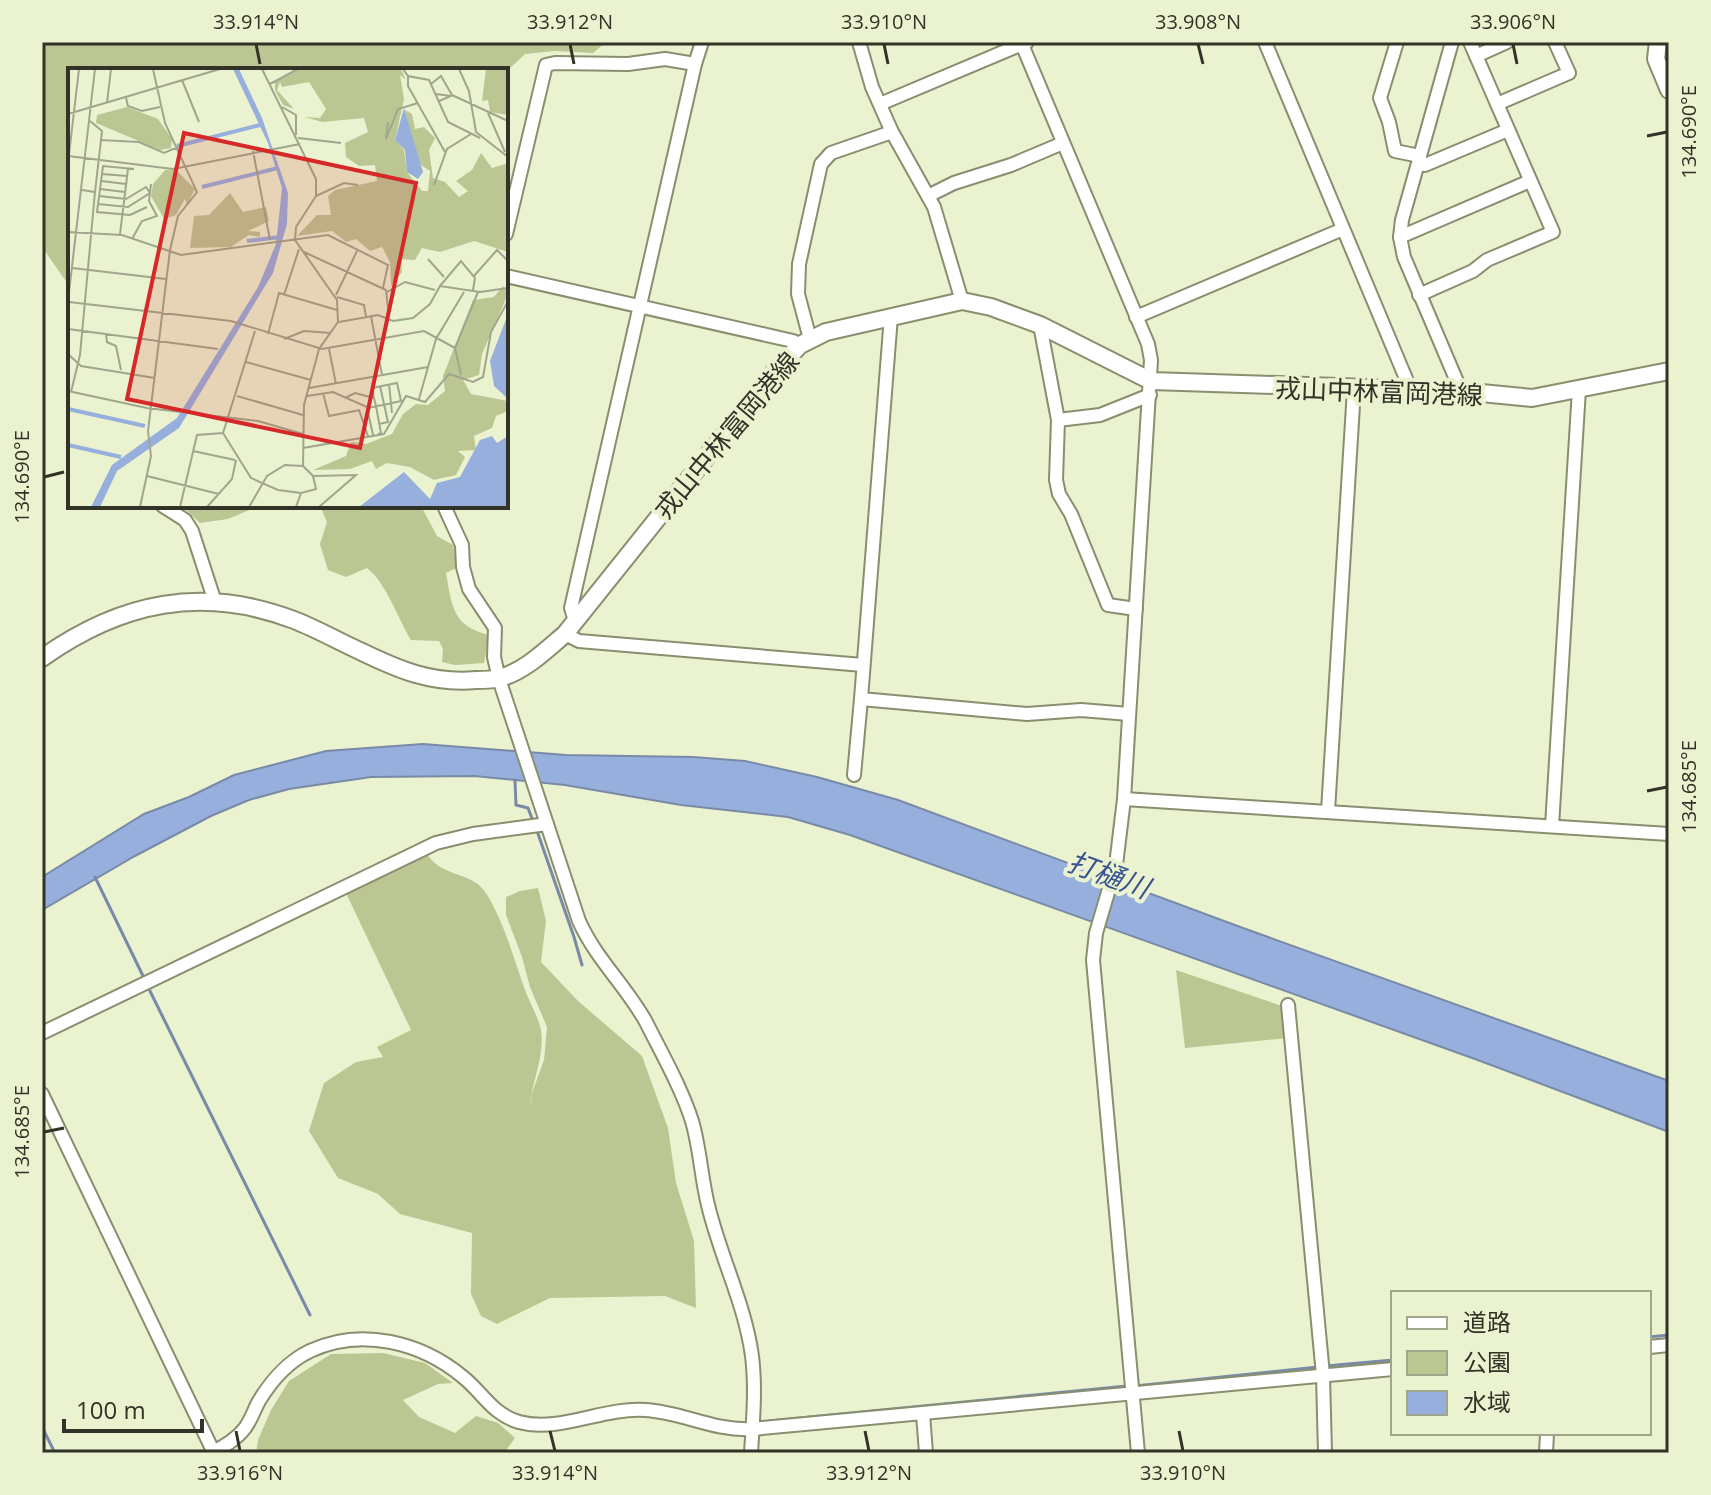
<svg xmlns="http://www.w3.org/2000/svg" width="1711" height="1495" viewBox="0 0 1711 1495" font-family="'Open Sans','Noto Sans JP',sans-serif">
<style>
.green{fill:#bbc693}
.water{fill:#97afdd;stroke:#788aa6;stroke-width:2}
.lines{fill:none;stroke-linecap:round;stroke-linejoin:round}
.stream{stroke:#788aa6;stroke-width:3}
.minor-casing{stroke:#888f6f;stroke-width:16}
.major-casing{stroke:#888f6f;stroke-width:20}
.minor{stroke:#fff;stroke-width:12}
.major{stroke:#fff;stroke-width:16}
.ticks{fill:none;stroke:#303326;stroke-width:3}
.labels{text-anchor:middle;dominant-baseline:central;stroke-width:8;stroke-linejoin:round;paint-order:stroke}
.street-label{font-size:26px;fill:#303326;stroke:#eaf2d0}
.water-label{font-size:28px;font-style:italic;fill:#385490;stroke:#eaf2d0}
.inset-river{fill:none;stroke:#97afdd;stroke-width:4}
.inset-road{fill:none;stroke:#a0a68c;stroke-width:2}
.view{fill:#d62828;fill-opacity:0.15;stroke:#d62828;stroke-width:4}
.inset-edge{fill:none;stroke:#303326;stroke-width:4}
.neatline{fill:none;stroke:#303326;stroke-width:3}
.ticks-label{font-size:20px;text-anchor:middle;fill:#303326}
</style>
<rect width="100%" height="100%" fill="#eaf2d0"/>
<!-- green -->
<g class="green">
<path d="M42,42H606L593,53L555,51L525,54L506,72V70H70V287L42,247Z"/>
<path d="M182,506H259L228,519L200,523Z"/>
<path d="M320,506H421L437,536L453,545L458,567L446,573C452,606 452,626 489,635L484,663L455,665L442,662L443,649L439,641L411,640C397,617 387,584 367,568L346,577L328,570L320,544L327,522Z"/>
<path d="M427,854C442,878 472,871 486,893C504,922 514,959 525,990C530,1003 538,1017 541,1030C545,1058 531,1082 530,1108L532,1093L544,1060L547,1027L530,987L522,957L506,915V897L520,891L538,888L546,921L541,962L578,1001L642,1056L668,1128L676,1183L694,1241L696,1308L665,1296L550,1298L497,1324L481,1316L471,1294L472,1233L400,1214L378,1194L338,1178L309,1131L324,1083L356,1062L383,1057L377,1047L411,1030L346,893Z"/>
<path d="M1176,970L1285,1007L1288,1038L1185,1048Z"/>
<path d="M383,1353L425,1363L453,1383L438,1384L403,1400L419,1417L455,1433L476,1416L498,1423L515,1438L507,1449L513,1453H256L258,1440L271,1410L289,1381L331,1354Z"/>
</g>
<!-- water -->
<path class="water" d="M423,744L566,755L693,757L745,761L817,777L898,800L1243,928L1669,1081V1132L1475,1059L850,835L788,817L681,805L565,785L474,776L371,777L289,789L249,800L211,816L135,856L42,910V877L144,814L189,797L234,775L326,751Z"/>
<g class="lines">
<!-- stream -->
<g class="stream">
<path d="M515,780L516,805L528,808L533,821"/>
<path d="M536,828L574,937L582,965"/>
<path d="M95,877L144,978"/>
<path d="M147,985L310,1315"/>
<path d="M1649,1337L1669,1335"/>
<path d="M1326,1366L1393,1360"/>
<path d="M1135,1386L1318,1367"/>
<path d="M769,1421L1127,1386"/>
<path d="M42,1427L55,1453"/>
</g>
<defs>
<g id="minor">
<path d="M859,42L872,87L892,132L934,207L962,301"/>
<path d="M1021,42L1148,344L1151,360L1124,799L1116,865L1096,933L1093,960L1138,1453"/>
<path d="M1265,42L1407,381L1409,390"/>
<path d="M1397,42L1380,98L1389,122L1395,151L1420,156"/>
<path d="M1452,42L1402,220L1400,237L1404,257L1461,391"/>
<path d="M1476,56L1507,42"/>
<path d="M880,104L1027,42"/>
<path d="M1497,104L1569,73L1555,42"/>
<path d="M1418,164L1425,165L1508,130"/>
<path d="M928,196L954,183L1011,165L1063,143"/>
<path d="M506,234L546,65L555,63L628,64L665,59L695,64"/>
<path d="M1400,237L1530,181"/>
<path d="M506,276L793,341L800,345"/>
<path d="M1419,295L1473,271L1487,260L1553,232L1470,42"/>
<path d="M891,316L861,699L1027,714L1081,710L1129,714"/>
<path d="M1136,317L1343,229"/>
<path d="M1040,325L1058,420L1056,480L1059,494L1071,514L1108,605L1136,609"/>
<path d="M810,339L798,294L799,264L821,164L831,153L892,132"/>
<path d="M1058,420L1100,415L1150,395"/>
<path d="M163,506L185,520L192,531L215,602"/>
<path d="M444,506L462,545L463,567L469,589L495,628L494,657L499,679L579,921C596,959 626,986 646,1022C662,1054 681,1087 692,1121C700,1148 701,1177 708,1205C720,1256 745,1304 752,1356C756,1388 753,1421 751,1453"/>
<path d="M575,621L571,608L695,64L702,42"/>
<path d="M565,634L579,641L863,665"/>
<path d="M854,775L861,699"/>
<path d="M1124,799L1669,834"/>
<path d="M1328,811L1354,389"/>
<path d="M1552,826L1579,389"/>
<path d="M1288,1005L1323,1375L1325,1453"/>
<path d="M42,1033L436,843L473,834L547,824"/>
<path d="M42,1094L214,1453"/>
<path d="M1649,1347L1669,1345"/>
<path d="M923,1414L926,1453"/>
<path d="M211,1453C223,1447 236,1440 245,1428C251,1420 254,1410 259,1401C271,1381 289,1361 310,1351C361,1327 421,1342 463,1377C483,1393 492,1414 519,1422C560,1433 603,1407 645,1410C683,1412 712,1431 752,1429L1393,1369"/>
<path d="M1546,1453L1547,1433"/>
</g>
<g id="major">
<path d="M1658,42L1656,59L1669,90"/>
<path d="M42,658C121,602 202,585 294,620C317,629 338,641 360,651C399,670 432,684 476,680C483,680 493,680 500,678C525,671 546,650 565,634L773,374L800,345L826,332L962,301L991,307L1040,325L1151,381L1461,391L1532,398L1669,371"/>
</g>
</defs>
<!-- minor casing -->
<use href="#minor" class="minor-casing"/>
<!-- major casing -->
<use href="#major" class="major-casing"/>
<!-- minor -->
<use href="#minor" class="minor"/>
<!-- major -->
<use href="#major" class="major"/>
</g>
<!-- ticks -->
<path class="ticks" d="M256,44L260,64M570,44L574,64M884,44L888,64M1198,44L1203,64M1513,44L1517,64M1647,136L1667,132M44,477L64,472M1647,791L1667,787M44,1132L64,1128M236,1431L240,1451M550,1431L555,1451M865,1431L869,1451M1179,1431L1183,1451"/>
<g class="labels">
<!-- street labels -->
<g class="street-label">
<text transform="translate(1379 391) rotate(2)">戎山中林富岡港線</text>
<text transform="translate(726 435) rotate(-50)">戎山中林富岡港線</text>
</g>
<!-- water labels -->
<g class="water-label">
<text transform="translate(1109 874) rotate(20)">打樋川</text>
</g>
</g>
<!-- overview -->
<g transform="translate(68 68)">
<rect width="440" height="440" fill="#eaf2d0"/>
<path d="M232,1H333L338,12L332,7L336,31L327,72L336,82L339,104L354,123H360L362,103L353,97L346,81L337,42L344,46L347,61L356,59L367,70L361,82L365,110L377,114L391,129L400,123L388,113L404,102L413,85L424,100L440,95V184L406,173L372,184L354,180L347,192L333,191L334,204L323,218L322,194L314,179L302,183L288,171L278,174L264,163L229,168L249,147H263L260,128L267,122L309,113L307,97L291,98L278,89L277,75L300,64L296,50L254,54L237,49L252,50L258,41L241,14L214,19L212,14L209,22L226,41L215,37L207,22V14ZM418,1H440V47L422,44L420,32L414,33ZM59,39L90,51L104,71L103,80L92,82L28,55L29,47ZM97,102H108L127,121L119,137L117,131L108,147L96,151L83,128L85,116ZM162,125L175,144L198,139L201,153L180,163L192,164V169L181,167L163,179L122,180L126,148L141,147ZM435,218L440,226L414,286L411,307L395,312L403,326L440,333V343L428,348L424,360L406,368L408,382L390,383L397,389L388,407L366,412L342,399L319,395L308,401L304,393L282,401L245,402L278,388L283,374L298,376L324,366L335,346L348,336L360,337L377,323L375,308L405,232L426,229Z" fill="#bbc693"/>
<path d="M165,1H171L194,50L220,125L219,156L205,205L111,360L49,403L32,439H23L44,397L109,350L190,219L208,176L214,120L200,75ZM336,40L355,104L350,111L339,104L337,82L327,72ZM440,246V330H439L426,318L422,293ZM424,368L429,375L440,368V439H291L336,404L362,431L369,415L392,409L412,372Z" fill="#97afdd"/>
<path class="inset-river" d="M109,78L192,57M134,119L210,100M179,173L212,169M0,341L77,358M0,377L53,389"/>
<path class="inset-road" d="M194,1L248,111V128L228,159L227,172L269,232L270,254L251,281L236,337L235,398M335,1L340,8L361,12L380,54L412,70M391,1L401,23L408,64L440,89M340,8V18L377,84M114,12L131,54M202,16L230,1M363,16L373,8L384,27M368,26L383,28L371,33M384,27L440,53M58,30L60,38L74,43L92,39M39,35L43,1M214,39L228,47V67M420,45L437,84M0,46L152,1M22,53L34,63L33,72M320,54L318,71L330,41L350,35M230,70L273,75M185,83L202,172M0,88L105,101L232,76M0,95L11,1M66,101L35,98L29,144L62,147L79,139M34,106L59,108M33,113L58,116M366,117L379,81L403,66M32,121L57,124M14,122L27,124L33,72L71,74L96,85L110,79M248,128L276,115L290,117M30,136L60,139L82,125L78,119L58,131L31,128M0,164L54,167L113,187L260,167L320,197L315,220M52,166L60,101M64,171L74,153L89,148L81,133L83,116M236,184L318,222L321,249M360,191L376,209M4,200L98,211M406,208L429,182L440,193M372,218L393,193L407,210L405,222M319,224L337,214L367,222M216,227L231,181M268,227L289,183M269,229L296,237L298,249M0,233L27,1M1,234L163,253L254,281L356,263L387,280M303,248L314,307M271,254L310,247L325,253L345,250L362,236L372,218L412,224L440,220M0,261L150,281M38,266L39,274L48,278L53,302M200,266L211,225L269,242M216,271L236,263L263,265M261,281L268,316M0,286L13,298L87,310M178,294L243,312M393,307L387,280L410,224M321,316L324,345M241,320L360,299M0,323L79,340L190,353L235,366M3,324L12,287L27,124M255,325L261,348L292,342M169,328L235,347M239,328L265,324L301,340L308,338L316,337L324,335L333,333L329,315L304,320L306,330L308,338L313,365L310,366M277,330L287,325L306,330M351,331L368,271L396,224M299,340L305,367M291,342L300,368M311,356L320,354L312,318M155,365L187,263M155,365L183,410L210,422L233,425M235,380L316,366L338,328L357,334L381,306L405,314L415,309L423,264L440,233M125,383L167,392M235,398L245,408L288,407L251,439M79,408L151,426M72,439L83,388L80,363L102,182L110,148L129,124L97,55L85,1M112,439L129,367L155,365M139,439L164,411L168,392M181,439L199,408L217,397L235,398M228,439L233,425L248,421L245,408"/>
<path class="view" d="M116,65L348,115L292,380L59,331Z"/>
<rect width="440" height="440" class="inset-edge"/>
</g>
<!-- border -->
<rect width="1711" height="1495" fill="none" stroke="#eaf2d0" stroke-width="88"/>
<!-- legend -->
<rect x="1391" y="1291" width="260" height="144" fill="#eaf2d0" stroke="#a0a68c" stroke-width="2"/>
<rect x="1407" y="1317" width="40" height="12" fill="#ffffff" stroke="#a0a68c" stroke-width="2"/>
<text x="1463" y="1331" font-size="24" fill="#303326">道路</text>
<rect x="1407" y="1351" width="40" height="24" fill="#bbc693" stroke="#a0a68c" stroke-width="2"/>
<text x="1463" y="1371" font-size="24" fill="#303326">公園</text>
<rect x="1407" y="1391" width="40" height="24" fill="#97afdd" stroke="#a0a68c" stroke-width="2"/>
<text x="1463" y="1411" font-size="24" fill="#303326">水域</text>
<!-- scale -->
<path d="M64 1419v12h138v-12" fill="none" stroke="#303326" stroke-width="4"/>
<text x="76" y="1419" font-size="24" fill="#303326" stroke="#eaf2d0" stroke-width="6" paint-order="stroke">100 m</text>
<rect x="44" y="44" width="1623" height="1407" class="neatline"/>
<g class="ticks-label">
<text x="256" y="29">33.914°N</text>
<text x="570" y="29">33.912°N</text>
<text x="884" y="29">33.910°N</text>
<text x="1198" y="29">33.908°N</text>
<text x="1513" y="29">33.906°N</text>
<text transform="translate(1689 132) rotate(-90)" y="7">134.690°E</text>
<text transform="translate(22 477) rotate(-90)" y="7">134.690°E</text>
<text transform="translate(1689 787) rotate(-90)" y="7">134.685°E</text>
<text transform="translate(22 1132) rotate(-90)" y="7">134.685°E</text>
<text x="240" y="1480">33.916°N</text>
<text x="555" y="1480">33.914°N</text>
<text x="869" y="1480">33.912°N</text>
<text x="1183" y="1480">33.910°N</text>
</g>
</svg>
